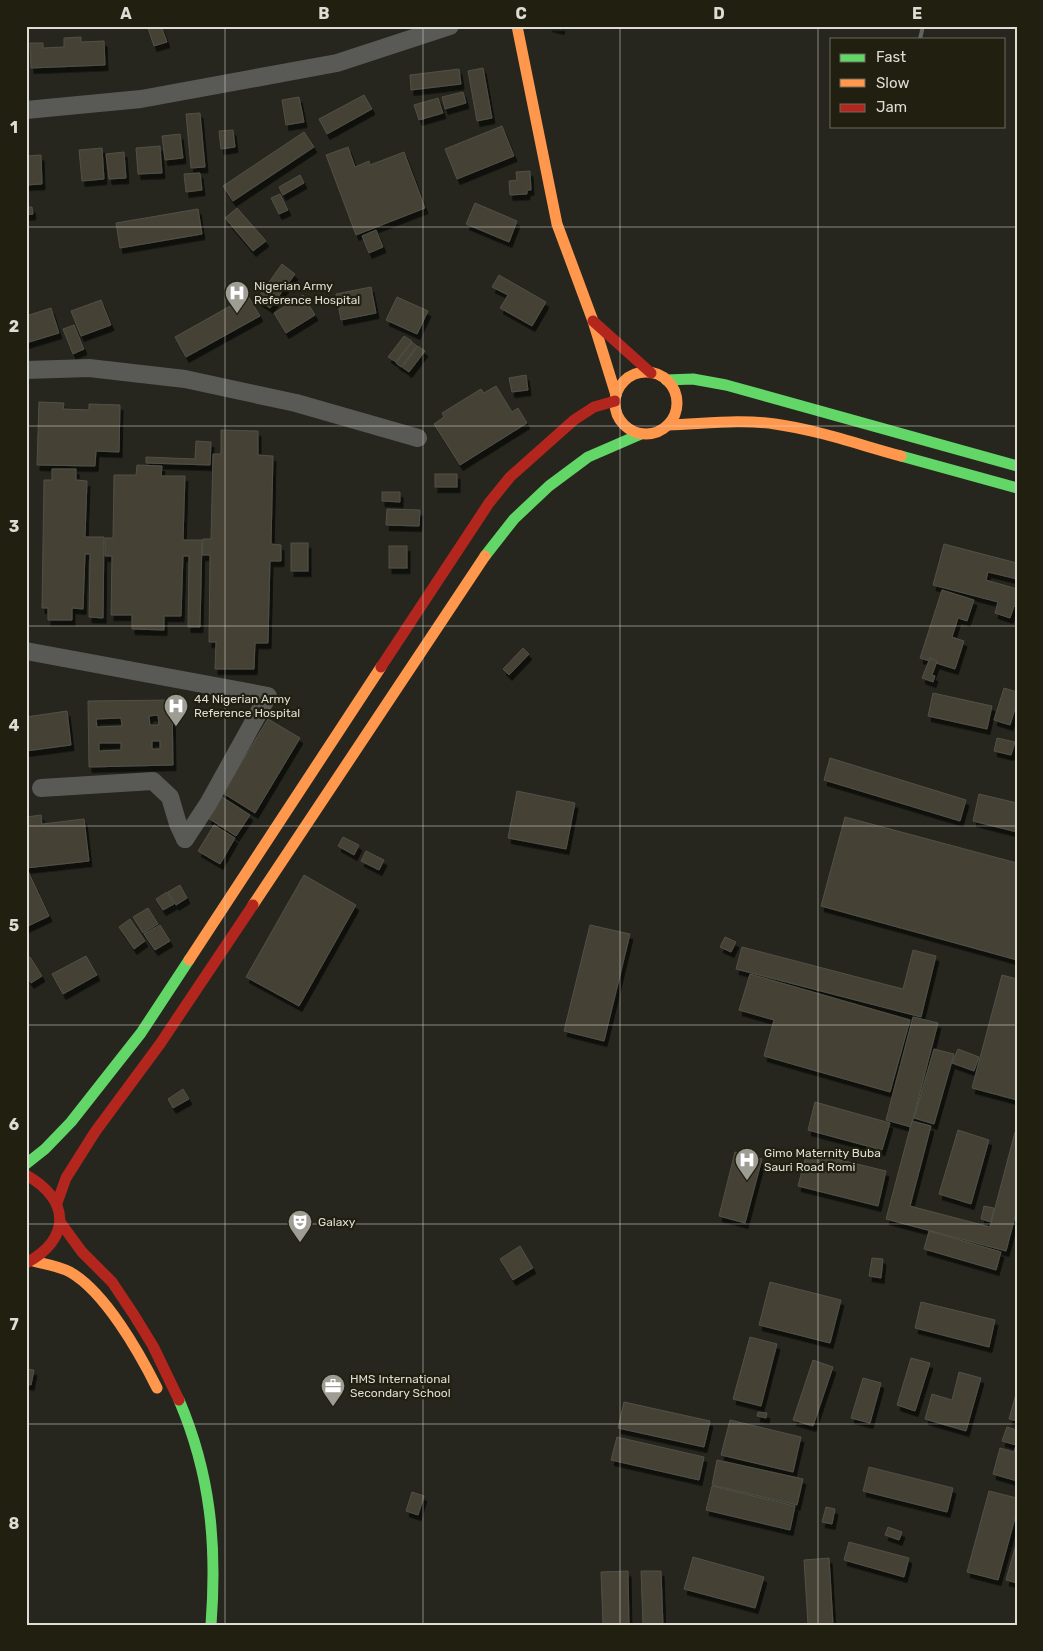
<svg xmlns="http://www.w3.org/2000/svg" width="1043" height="1651" viewBox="0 0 1043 1651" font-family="Rubik,sans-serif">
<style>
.building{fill:#444334;stroke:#505049;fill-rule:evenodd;filter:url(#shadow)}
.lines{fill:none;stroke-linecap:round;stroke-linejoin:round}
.street{stroke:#595956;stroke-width:18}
.fast{stroke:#63d668;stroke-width:11}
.slow{stroke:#ff974d;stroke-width:11}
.jam{stroke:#b3261e;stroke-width:11}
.rail{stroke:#63635f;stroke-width:4}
.grid{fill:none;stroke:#deddd4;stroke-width:1;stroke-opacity:0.55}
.labels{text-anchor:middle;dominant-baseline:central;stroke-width:4.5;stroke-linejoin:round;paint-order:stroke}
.poi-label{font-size:12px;fill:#deddd4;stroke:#211f10;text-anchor:start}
.neatline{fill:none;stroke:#deddd4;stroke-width:2}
.grid-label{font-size:16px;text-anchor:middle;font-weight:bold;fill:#deddd4}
</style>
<defs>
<filter id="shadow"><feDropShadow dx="3" dy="5.5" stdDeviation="0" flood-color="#0009"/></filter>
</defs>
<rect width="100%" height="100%" fill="#26261e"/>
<!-- building -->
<g class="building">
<path d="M154,26H161L167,42L154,46L148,28Z"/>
<path d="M549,26H562L561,29Z"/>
<path d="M81,37V42L104,41L105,65L31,68L30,43H43V48L64,47V38Z"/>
<path d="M483,68L492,118L477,121L468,71Z"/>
<path d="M459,69L461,84L411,90L410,75Z"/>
<path d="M463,92L466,103L445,109L442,97Z"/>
<path d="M364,95L372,109L327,134L319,119Z"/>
<path d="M299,97L304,122L286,125L282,100Z"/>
<path d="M438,98L443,113L419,120L414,105Z"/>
<path d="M200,113L205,167L191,168L186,114Z"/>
<path d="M502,126L514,156L457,179L445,149Z"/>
<path d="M233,130L235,147L221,149L219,131Z"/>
<path d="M304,132L314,147L233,201L223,186Z"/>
<path d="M180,134L183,158L165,160L162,136Z"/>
<path d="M160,146L162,173L138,174L136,148Z"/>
<path d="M348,147L355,167L369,161L370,165L404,152L425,208L356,235L326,155Z"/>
<path d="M102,148L104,179L82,181L79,150Z"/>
<path d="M124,152L126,178L109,179L106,154Z"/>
<path d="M41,155L42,184L26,185V156Z"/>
<path d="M530,171L531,190H527V194L510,195L509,181L517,180L516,172Z"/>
<path d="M200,173L202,190L186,192L184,174Z"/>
<path d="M300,175L304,183L283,195L279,187Z"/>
<path d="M280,194L288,210L279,214L271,198Z"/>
<path d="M475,203L517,221L509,242L466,224Z"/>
<path d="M26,207H32L33,214L26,215Z"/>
<path d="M237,208L266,241L253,251L225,218Z"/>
<path d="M198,209L202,234L120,248L116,223Z"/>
<path d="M376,230L383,247L369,253L362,236Z"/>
<path d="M282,264L295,274L270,308L257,299Z"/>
<path d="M499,275L546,302L532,326L500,308L508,295L492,287Z"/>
<path d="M371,287L376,313L341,320L336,294Z"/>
<path d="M303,295L315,315L286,333L274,313Z"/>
<path d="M248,296L260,316L186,357L175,337Z"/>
<path d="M397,297L428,311L417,334L386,320Z"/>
<path d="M101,300L111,325L81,336L71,311Z"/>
<path d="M51,308L59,333L26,343V316Z"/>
<path d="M74,325L84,349L73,354L63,329Z"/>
<path d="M404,336L412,341L396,362L388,357Z"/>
<path d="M412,342L417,346L401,367L396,363Z"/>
<path d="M418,346L425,351L409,372L402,367Z"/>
<path d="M526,375L528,390L512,392L509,378Z"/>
<path d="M496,386L512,412L518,408L527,423L460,465L434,424L444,417L442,413L481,389L484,393Z"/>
<path d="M39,402L64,403L63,409L89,410V404L120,405L119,452L96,451L95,466L37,465Z"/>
<path d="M221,430L258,431V455L273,456L271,544L281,545V561H270L268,643H255L254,669H215L216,642H209L210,555H202L203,539H211L213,454H221Z"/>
<path d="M196,441L211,442L210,465L146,463V457L195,459Z"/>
<path d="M137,465L162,466L161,476H185L183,540H202L200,627H188L189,556H183L181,616H164V630L132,629V615H111L112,556H105V538H113L114,475H136Z"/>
<path d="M52,469H76V480L87,481L85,537H104L103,618L89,617L90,554H85L83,609L72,608V620H48V608H42L44,480H52Z"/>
<rect x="435" y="474" width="22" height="13"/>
<path d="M382,492H400V502L382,501Z"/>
<path d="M387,509L420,510L419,526L386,525Z"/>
<rect x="291" y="543" width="17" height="28"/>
<path d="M944,544L1017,563V579L988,572L986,580L1017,589V607L1014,606L1010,618L995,613L998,602L933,585Z"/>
<rect x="389" y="546" width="18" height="22"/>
<path d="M942,590L974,600L967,621L958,618L952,637L964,641L955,669L920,658Z"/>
<path d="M523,648L529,654L509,675L503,669Z"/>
<path d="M930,658L937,661L932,675L935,676L933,682L922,678Z"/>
<path d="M1004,688L1017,692V702L1010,725L994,720Z"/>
<path d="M933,693L992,706L987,729L928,716Z"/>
<path d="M172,700L173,765L89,767L88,701ZM158,715L159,725H150L149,716ZM121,718L122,726L97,727L96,719ZM152,741H160V749H152ZM99,743H121V750L99,751Z"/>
<path d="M67,711L71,745L26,751V717Z"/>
<path d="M268,719L300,738L255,813L223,793Z"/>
<path d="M997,738L1015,742L1011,755L994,751Z"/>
<path d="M830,758L966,800L960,821L824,780Z"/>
<path d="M517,791L575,803L566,849L508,838Z"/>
<path d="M979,794L1017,803V832L973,821Z"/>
<path d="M222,797L250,815L236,836L208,818Z"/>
<path d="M41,815L42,824L84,819L89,861L26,868V817Z"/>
<path d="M845,817L1017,863V960L821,906Z"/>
<path d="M214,825L235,838L220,864L198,851Z"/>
<path d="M343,837L359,845L354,855L338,846Z"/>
<path d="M366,851L384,860L379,870L361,861Z"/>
<path d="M26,869H27L49,916L26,927Z"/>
<path d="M304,875L356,905L299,1006L246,977Z"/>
<path d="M180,885L187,898L176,905L168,892Z"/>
<path d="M167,892L174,904L163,910L156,899Z"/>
<path d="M148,908L158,924L143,933L133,917Z"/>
<path d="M130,919L145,941L134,949L119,927Z"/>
<path d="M160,925L170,941L155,950L144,934Z"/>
<path d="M590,925L630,934L604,1041L564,1031Z"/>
<path d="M725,937L736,942L731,952L720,947Z"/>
<path d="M742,947L903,989L913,950L936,956L921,1017L736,969Z"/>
<path d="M86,956L97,975L63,994L52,974Z"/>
<path d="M30,957L42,976L31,983L26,976V959Z"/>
<path d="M750,974L910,1020L890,1092L764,1056L774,1020L739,1010Z"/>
<path d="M1002,975L1017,979V1100L972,1088Z"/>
<path d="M913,1017L938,1023L911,1127L886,1120Z"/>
<path d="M934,1049L954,1054L934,1124L914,1118Z"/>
<path d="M958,1049L979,1057L974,1071L952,1063Z"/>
<path d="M183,1089L189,1099L173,1108L168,1099Z"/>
<path d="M815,1102L890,1123L882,1150L808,1130Z"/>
<path d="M912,1121L931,1126L910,1206L990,1227L1015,1132H1017V1209L1006,1251L886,1219Z"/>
<path d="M958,1130L989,1140L971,1204L939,1194Z"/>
<path d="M735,1152L762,1159L745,1223L719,1216Z"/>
<path d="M807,1152L886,1171L878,1206L798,1186Z"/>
<path d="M984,1206L994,1208L991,1222L981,1219Z"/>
<path d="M929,1231L1001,1252L996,1270L924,1249Z"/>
<path d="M520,1246L533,1268L513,1280L500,1259Z"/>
<path d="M872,1258L883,1259L881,1278L869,1276Z"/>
<path d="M770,1282L841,1300L830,1343L759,1325Z"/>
<path d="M921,1302L995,1320L989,1347L915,1328Z"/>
<path d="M750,1337L777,1344L761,1406L733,1399Z"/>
<path d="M911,1358L930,1363L915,1411L897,1405Z"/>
<path d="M813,1360L833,1367L813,1426L793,1420Z"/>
<path d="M26,1369L34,1370L31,1385L26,1384Z"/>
<path d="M959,1372L981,1378L966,1431L925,1419L932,1394L952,1400Z"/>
<path d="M863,1378L881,1383L870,1423L851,1418Z"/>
<path d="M1016,1394L1017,1395V1421L1009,1419Z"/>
<path d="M624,1402L710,1421L704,1447L618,1428Z"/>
<path d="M758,1412L767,1413L766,1418L757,1416Z"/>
<path d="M730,1420L801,1437L793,1472L721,1455Z"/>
<path d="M1007,1427L1017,1430V1481L993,1474L1000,1448L1014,1452L1016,1445L1002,1441Z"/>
<path d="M617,1437L704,1457L699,1480L611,1460Z"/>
<path d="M717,1460L803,1479L797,1505L712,1485Z"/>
<path d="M869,1467L953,1488L947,1512L863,1491Z"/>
<path d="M712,1486L795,1506L790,1530L706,1510Z"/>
<path d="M989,1491L1017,1498V1511L998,1580L967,1572Z"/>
<path d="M412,1492L424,1496L418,1515L406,1511Z"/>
<path d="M826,1507L835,1509L832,1524L822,1522Z"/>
<path d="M888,1527L902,1532L899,1540L885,1535Z"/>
<path d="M1017,1541V1583L1006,1580Z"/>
<path d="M849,1542L909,1558L904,1577L844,1560Z"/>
<path d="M693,1557L764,1577L755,1608L684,1589Z"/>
<path d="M829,1558L833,1624L808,1625L804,1560Z"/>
<path d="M628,1571L629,1625H603L601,1572Z"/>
<path d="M641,1571H661L663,1625H643Z"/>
</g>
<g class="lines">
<!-- street -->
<g class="street">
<path d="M26,110L141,99L337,63L450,26"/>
<path d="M26,370L89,368L185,379L296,403L418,438"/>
<path d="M26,651L268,696L208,804L185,839"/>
<path d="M41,788L153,781L170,797L178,824L185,839"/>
</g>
<!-- fast -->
<g class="fast">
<path d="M666,380L693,379L726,385L1017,466"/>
<path d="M901,456L1017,488"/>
<path d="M485,556L514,519L549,486L588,457L641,434"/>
<path d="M26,1164L45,1149L71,1122L141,1033L189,960"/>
<path d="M179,1400C211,1475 217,1545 211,1625"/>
</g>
<!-- slow -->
<g class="slow">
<path d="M517,26L557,224L593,321L616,395"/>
<circle cx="646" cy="403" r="31"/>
<path d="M668,425C703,424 740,419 775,424C818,430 860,445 901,456"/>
<path d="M253,905L485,556"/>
<path d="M189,960L381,667"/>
<path d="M33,1261C45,1264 59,1266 70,1272C105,1292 139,1352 157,1388"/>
</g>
<!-- jam -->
<g class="jam">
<path d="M593,321L651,373"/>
<path d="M381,667L489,503L510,477L574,420L594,407L615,401"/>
<path d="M26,1175C70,1199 72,1239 26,1263"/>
<path d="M57,1203L66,1178L95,1132L160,1044L253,905"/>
<path d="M60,1222L82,1252L112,1282L134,1315L153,1346L179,1400"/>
</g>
<!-- rail -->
<path class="rail" d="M920,39L923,26"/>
</g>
<!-- grid -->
<path class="grid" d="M225,26V1625M423,26V1625M620,26V1625M818,26V1625M26,227H1017M26,426H1017M26,626H1017M26,826H1017M26,1025H1017M26,1224H1017M26,1424H1017"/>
<!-- icons -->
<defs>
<symbol id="hospital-pin" viewBox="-11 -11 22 30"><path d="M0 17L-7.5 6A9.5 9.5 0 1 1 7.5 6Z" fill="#9e9d94" stroke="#211f10"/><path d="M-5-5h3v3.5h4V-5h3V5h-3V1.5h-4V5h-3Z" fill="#fff"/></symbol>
<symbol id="theatre-pin" viewBox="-11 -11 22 30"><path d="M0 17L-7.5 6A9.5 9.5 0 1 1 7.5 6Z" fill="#9e9d94" stroke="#211f10"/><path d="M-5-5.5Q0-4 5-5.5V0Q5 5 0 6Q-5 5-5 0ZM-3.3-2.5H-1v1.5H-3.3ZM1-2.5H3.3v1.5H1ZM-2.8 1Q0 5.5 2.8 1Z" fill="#fff"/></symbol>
<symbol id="office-pin" viewBox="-11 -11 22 30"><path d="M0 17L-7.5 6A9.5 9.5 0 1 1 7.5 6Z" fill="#9e9d94" stroke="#211f10"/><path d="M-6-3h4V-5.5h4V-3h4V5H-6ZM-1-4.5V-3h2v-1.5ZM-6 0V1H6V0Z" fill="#fff"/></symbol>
</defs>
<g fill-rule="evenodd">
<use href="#hospital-pin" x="223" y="279" width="28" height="38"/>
<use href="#hospital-pin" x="162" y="692" width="28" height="38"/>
<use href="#hospital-pin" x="733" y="1146" width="28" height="38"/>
<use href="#theatre-pin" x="286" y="1208" width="28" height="38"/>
<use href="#office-pin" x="319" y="1372" width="28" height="38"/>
</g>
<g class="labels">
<!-- poi labels -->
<g class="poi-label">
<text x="254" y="286">Nigerian Army<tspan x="254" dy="14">Reference Hospital</tspan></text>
<text x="194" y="699">44 Nigerian Army<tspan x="194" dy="14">Reference Hospital</tspan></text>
<text x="764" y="1153">Gimo Maternity Buba<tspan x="764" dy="14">Sauri Road Romi</tspan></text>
<text x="318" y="1222">Galaxy</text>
<text x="350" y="1379">HMS International<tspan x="350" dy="14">Secondary School</tspan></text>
</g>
</g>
<!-- border -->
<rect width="1043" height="1651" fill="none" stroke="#211f10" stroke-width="55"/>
<!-- legend -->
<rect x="830" y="38" width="175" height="90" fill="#211f10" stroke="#6d6b5e"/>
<rect x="840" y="54" width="25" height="8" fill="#63d668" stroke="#6d6b5e"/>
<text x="876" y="62" font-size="15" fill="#deddd4">Fast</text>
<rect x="840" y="79" width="25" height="8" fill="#ff974d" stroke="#6d6b5e"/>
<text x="876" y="88" font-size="15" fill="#deddd4">Slow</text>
<rect x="840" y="104" width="25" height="8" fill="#b3261e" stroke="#6d6b5e"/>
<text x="876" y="112" font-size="15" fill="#deddd4">Jam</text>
<rect x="28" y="28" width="988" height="1596" class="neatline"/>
<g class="grid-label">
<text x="126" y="19">A</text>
<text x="324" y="19">B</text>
<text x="521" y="19">C</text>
<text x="719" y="19">D</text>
<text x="917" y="19">E</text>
<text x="14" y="133">1</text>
<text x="14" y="332">2</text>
<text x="14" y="532">3</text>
<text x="14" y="731">4</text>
<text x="14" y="931">5</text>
<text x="14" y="1130">6</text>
<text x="14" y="1330">7</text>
<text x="14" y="1529">8</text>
</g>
</svg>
